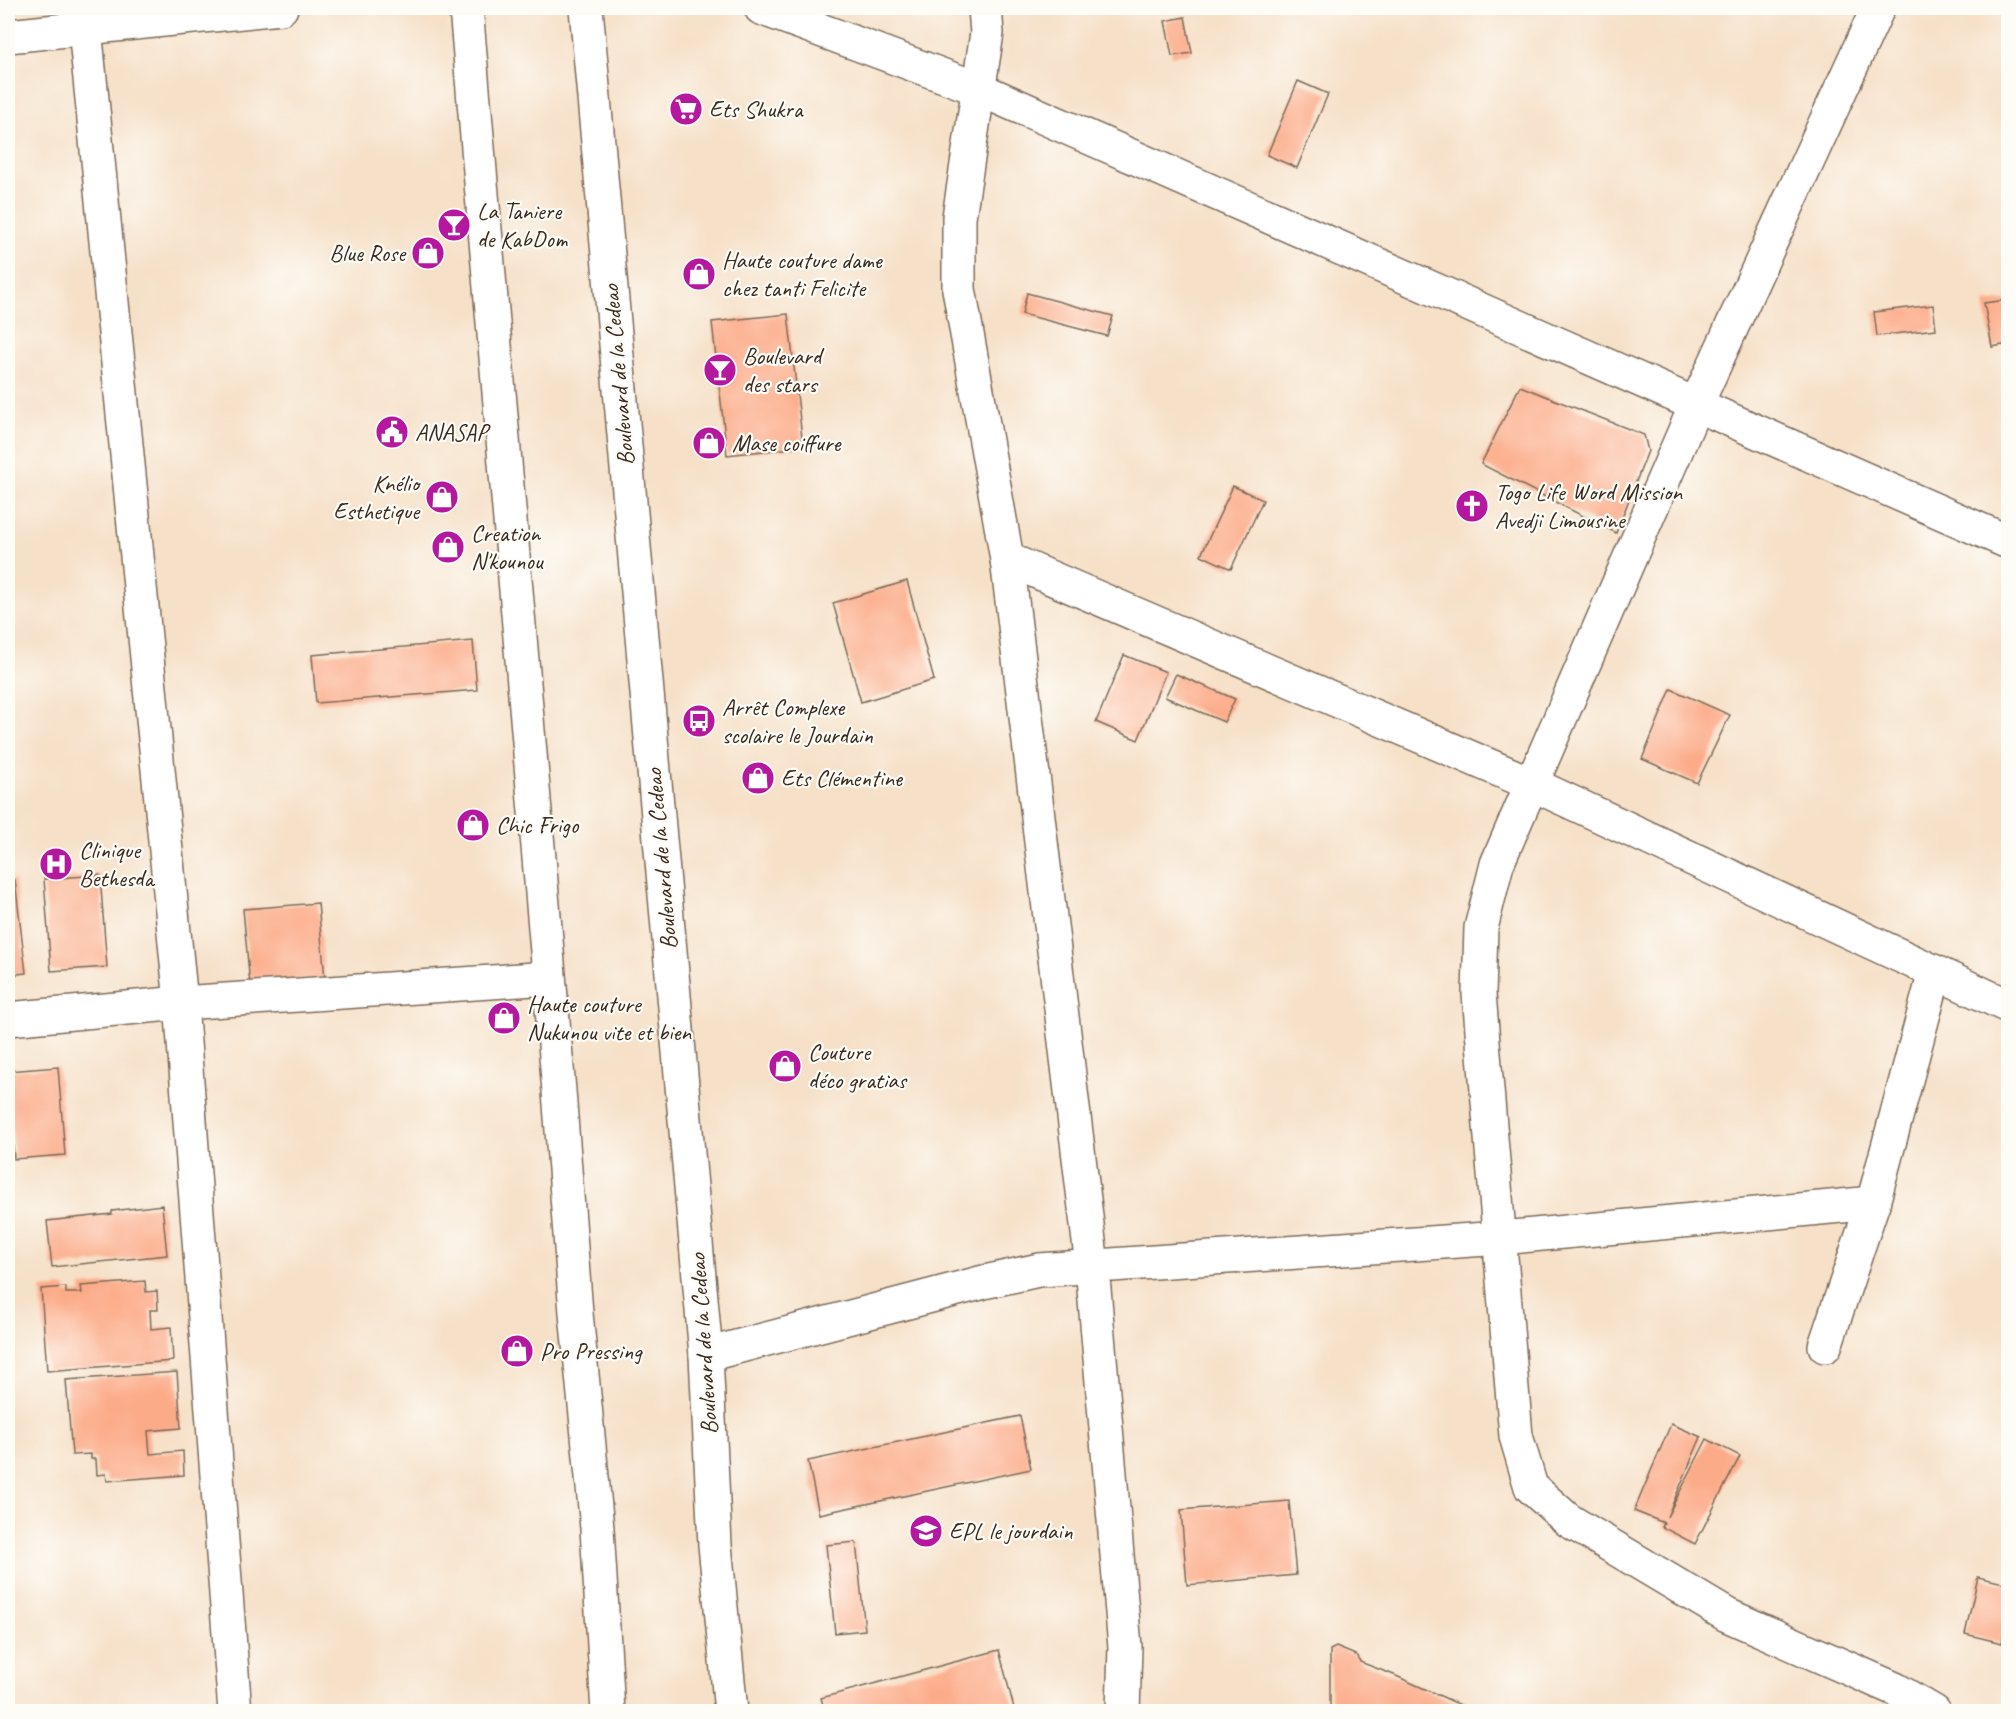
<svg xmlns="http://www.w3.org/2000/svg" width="2016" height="1719" viewBox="0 0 2016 1719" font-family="Caveat,sans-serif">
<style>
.building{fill:#fcab88}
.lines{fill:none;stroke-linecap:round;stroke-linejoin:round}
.street-casing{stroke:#7c6a59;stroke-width:36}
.secondary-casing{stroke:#7c6a59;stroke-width:36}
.street{stroke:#fff;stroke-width:33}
.secondary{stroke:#fff;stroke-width:33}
.labels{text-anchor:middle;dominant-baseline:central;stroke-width:4.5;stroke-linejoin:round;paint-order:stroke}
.poi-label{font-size:24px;fill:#3b2a1e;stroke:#fdfcf7;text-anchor:start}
.street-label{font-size:24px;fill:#3b2a1e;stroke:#fdfcf7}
</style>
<rect width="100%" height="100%" fill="#fdfcf7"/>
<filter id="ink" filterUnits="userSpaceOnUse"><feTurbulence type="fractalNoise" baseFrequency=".0167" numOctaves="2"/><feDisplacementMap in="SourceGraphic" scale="12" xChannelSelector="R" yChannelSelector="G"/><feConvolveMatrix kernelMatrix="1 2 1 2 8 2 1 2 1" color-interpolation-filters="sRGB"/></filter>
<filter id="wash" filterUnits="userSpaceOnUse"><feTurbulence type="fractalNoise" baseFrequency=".008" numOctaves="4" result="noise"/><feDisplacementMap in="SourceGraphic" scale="24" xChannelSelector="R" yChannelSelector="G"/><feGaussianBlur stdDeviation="1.35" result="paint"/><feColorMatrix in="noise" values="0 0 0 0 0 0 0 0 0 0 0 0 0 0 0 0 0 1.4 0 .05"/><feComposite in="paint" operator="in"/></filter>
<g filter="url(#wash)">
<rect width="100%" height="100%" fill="#f6e0c7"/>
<g id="blocks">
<!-- building -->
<g class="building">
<path d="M1185,17L1192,53L1172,56L1165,21Z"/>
<path d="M1298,81L1328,94L1297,168L1267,155Z"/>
<path d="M1027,293L1113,316L1107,336L1022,314Z"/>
<path d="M2006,300L2008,314V344L1992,347L1984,303Z"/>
<path d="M1933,305L1936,329L1877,336L1874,312Z"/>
<path d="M788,314L803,447L727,455L712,322Z"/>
<path d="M1520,386L1644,435L1648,451L1616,533L1481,464Z"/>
<path d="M1233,486L1263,500L1231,569L1201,555Z"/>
<path d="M907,581L934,680L861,702L833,603Z"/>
<path d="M473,641L477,690L316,703L312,655Z"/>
<path d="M1124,655L1166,672L1138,740L1096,722Z"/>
<path d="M1176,674L1235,699L1224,722L1165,697Z"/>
<path d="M1671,689L1730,715L1697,783L1642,759Z"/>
<path d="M100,875L107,967L51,971L44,879Z"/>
<path d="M15,880L26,973L8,975V881Z"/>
<path d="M318,903L325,979L250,985L243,909Z"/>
<path d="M58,1067L65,1155L14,1159L8,1071Z"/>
<path d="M162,1205L167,1255L52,1267L47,1221L112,1214V1211Z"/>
<path d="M145,1281L146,1292L157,1291L158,1310H150L151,1329L171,1327L173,1361L47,1371L41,1289L66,1287V1293H82L81,1286Z"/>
<path d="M177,1372L181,1428L148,1431L150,1454L183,1451L184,1475L107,1481L106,1474L97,1475L96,1459H91V1454L72,1455L66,1380Z"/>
<path d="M1020,1416L1031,1469L819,1514L808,1461Z"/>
<path d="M1671,1424L1701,1437L1667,1517L1707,1439L1740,1456L1695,1544L1662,1527L1664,1523L1634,1511Z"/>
<path d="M1289,1501L1296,1575L1187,1585L1181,1510Z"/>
<path d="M856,1542L865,1630L835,1633L826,1545Z"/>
<path d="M1978,1577L2008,1584V1615L2002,1643L1965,1634Z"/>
<path d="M1336,1647L1358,1656L1360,1662L1394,1675L1476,1712H1330V1650Z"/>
<path d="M999,1650L1015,1712H825L821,1698Z"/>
</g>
</g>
</g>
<g filter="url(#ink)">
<use href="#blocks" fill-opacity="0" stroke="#7c6a59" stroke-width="1.5"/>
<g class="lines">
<defs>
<g id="street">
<path d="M85,8V28L181,1003L235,1712"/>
<path d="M761,8L979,89L2008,542"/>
<path d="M985,8L987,33L959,217V289L1007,559L1532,784L2008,1006"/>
<path d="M1878,8L1696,405L1497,864L1481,928L1479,994L1516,1436L1531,1487L1568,1520L1727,1615L1895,1689L1934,1712"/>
<path d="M8,36L281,8"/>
<path d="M1007,559L1092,1266L1125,1647L1123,1712"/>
<path d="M8,1019L181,1003L549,978"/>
<path d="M1825,1346L1873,1203L1935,972"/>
<path d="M706,1355L984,1282L1039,1270L1501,1238L1873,1203"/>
</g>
<g id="secondary">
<path d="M466,8L559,1091L576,1313L597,1528L608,1712"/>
<path d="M586,8L706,1355L715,1545L731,1712"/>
</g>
</defs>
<!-- street casing -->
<use href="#street" class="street-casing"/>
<!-- secondary casing -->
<use href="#secondary" class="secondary-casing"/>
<!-- street -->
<use href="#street" class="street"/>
<!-- secondary -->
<use href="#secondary" class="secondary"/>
</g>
</g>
<!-- icons -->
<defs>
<symbol id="supermarket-disc" viewBox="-11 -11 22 22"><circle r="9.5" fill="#b5179e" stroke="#fdfcf7"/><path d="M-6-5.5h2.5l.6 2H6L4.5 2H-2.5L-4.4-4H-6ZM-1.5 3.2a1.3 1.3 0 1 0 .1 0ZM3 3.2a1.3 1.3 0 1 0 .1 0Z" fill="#fff"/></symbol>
<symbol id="bar-disc" viewBox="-11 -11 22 22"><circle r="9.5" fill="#b5179e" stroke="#fdfcf7"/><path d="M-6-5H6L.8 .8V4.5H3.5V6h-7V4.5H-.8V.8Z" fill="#fff"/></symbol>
<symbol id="shop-disc" viewBox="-11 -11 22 22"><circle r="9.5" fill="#b5179e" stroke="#fdfcf7"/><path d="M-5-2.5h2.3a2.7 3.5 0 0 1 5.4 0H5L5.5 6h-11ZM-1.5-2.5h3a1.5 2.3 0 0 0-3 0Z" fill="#fff"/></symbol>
<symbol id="civic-disc" viewBox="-11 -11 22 22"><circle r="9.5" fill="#b5179e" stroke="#fdfcf7"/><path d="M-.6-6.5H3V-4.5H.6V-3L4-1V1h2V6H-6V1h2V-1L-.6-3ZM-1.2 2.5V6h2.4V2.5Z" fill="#fff"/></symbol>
<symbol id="church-disc" viewBox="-11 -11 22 22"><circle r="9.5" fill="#b5179e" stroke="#fdfcf7"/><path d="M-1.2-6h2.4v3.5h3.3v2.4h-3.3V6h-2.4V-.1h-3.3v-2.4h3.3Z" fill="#fff"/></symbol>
<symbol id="bus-disc" viewBox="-11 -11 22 22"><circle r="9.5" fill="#b5179e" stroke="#fdfcf7"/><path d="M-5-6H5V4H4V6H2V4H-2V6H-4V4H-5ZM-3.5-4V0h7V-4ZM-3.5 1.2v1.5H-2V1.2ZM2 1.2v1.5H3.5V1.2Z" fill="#fff"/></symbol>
<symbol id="hospital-disc" viewBox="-11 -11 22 22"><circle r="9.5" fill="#b5179e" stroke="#fdfcf7"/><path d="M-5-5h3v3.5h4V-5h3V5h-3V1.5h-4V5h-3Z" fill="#fff"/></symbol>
<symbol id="school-disc" viewBox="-11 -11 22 22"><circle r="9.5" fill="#b5179e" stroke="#fdfcf7"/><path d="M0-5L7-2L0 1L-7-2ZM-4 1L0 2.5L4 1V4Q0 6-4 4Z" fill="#fff"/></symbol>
</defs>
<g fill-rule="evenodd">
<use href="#supermarket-disc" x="667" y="90" width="38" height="38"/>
<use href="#bar-disc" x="435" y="206" width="38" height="38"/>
<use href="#shop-disc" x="409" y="234" width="38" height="38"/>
<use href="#shop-disc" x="680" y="255" width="38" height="38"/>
<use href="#bar-disc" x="701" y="351" width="38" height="38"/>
<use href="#civic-disc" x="373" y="413" width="38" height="38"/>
<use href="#shop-disc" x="690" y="424" width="38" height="38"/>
<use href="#shop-disc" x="423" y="478" width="38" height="38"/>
<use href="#church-disc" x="1453" y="487" width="38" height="38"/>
<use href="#shop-disc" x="429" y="528" width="38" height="38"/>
<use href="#bus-disc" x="680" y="702" width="38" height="38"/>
<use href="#shop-disc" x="739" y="759" width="38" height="38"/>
<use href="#shop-disc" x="454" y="806" width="38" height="38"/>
<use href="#hospital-disc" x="37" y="845" width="38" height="38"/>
<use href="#shop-disc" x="485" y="999" width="38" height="38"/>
<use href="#shop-disc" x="766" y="1047" width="38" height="38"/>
<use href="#shop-disc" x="498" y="1332" width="38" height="38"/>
<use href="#school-disc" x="907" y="1512" width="38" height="38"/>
</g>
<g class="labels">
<!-- poi labels -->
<g class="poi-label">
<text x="709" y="109">Ets Shukra</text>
<text x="477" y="211">La Taniere<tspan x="477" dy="28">de KabDom</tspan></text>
<text x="405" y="253" text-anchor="end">Blue Rose</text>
<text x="722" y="260">Haute couture dame<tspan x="722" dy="28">chez tanti Felicite</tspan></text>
<text x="743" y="356">Boulevard<tspan x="743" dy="28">des stars</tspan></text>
<text x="415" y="432">ANASAP</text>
<text x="732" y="443">Mase coiffure</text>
<text x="419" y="483" text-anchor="end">Knélio<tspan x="419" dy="28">Esthetique</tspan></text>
<text x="1495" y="492">Togo Life Word Mission<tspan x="1495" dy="28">Avedji Limousine</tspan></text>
<text x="471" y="533">Creation<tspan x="471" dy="28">N'kounou</tspan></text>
<text x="722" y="707">Arrêt Complexe<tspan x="722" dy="28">scolaire le Jourdain</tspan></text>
<text x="781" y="778">Ets Clémentine</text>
<text x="496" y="825">Chic Frigo</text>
<text x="79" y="850">Clinique<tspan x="79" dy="28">Bethesda</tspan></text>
<text x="527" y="1004">Haute couture<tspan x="527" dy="28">Nukunou vite et bien</tspan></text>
<text x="808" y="1052">Couture<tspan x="808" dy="28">déco gratias</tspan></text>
<text x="540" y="1351">Pro Pressing</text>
<text x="949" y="1531">EPL le jourdain</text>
</g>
<!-- street labels -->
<g class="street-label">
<text transform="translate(618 375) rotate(-95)">Boulevard de la Cedeao</text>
<text transform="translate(661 859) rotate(-95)">Boulevard de la Cedeao</text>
<text transform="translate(703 1344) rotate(-94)">Boulevard de la Cedeao</text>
</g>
</g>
<!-- margin -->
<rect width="2016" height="1719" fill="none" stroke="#fdfcf7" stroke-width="30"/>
</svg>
